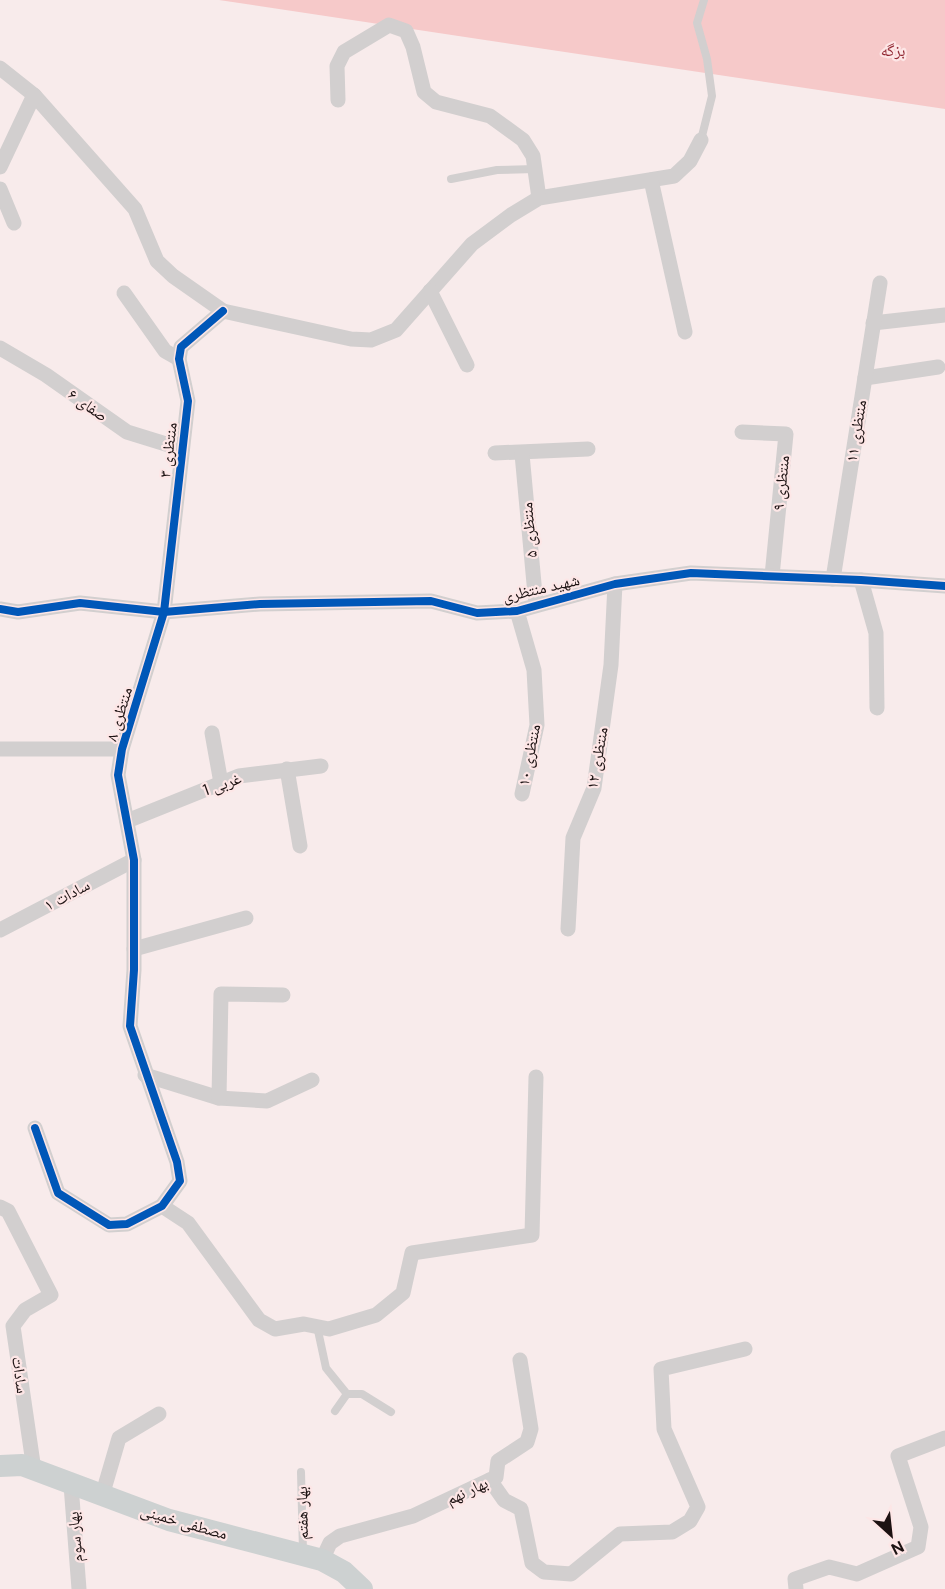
<svg xmlns="http://www.w3.org/2000/svg" width="945" height="1589" viewBox="0 0 945 1589" font-family="'DM Sans','Noto Naskh Arabic',sans-serif">
<style>
.green{fill:#f6c9c9}
.lines{fill:none;stroke-linecap:round;stroke-linejoin:round}
.lane{stroke:#d2cfcf;stroke-width:8}
.street{stroke:#d2cfcf;stroke-width:15}
.secondary{stroke:#cdd1d1;stroke-width:22}
.cycleway-casing{stroke:#fde6e6;stroke-width:11}
.cycleway{stroke:#0057b8;stroke-width:8}
.labels{text-anchor:middle;dominant-baseline:central;stroke-width:4.5;stroke-linejoin:round;paint-order:stroke}
.park-label{font-size:16px;fill:#932934;stroke:#fde6e6}
.street-label{font-size:16px;fill:#1c1212;stroke:#fde6e6}
</style>
<rect width="100%" height="100%" fill="#f8ebeb"/>
<!-- green -->
<path class="green" d="M219,0H945V109Z"/>
<g class="lines">
<!-- lane -->
<g class="lane">
<path d="M701,140L712,96L707,59L697,23L704,0"/>
<path d="M451,179L497,170L535,169"/>
<path d="M317,1326L326,1368L347,1394L335,1411"/>
<path d="M347,1394H362L391,1412"/>
<path d="M301,1472L303,1552"/>
</g>
<!-- street -->
<g class="street">
<path d="M0,68L34,95L135,209L157,261L173,276L223,311L351,339L371,340L396,330L472,244L511,215L539,198L674,176L690,161L701,140"/>
<path d="M338,100L337,66L344,52L389,25L406,31L413,47L424,92L436,102L490,116L523,140L533,156L539,198"/>
<path d="M0,167L34,95"/>
<path d="M651,180L685,332"/>
<path d="M0,189L14,223"/>
<path d="M430,291L467,365"/>
<path d="M124,293L165,351L179,359"/>
<path d="M873,323L945,315"/>
<path d="M0,348L46,375L127,432L182,449"/>
<path d="M865,378L938,367"/>
<path d="M742,432L786,434L772,576"/>
<path d="M495,453L588,449"/>
<path d="M522,454L536,605"/>
<path d="M833,579L880,283"/>
<path d="M861,580L876,633L877,708"/>
<path d="M0,609L18,612L80,603L164,612L260,604L431,601L477,613L517,611L615,584L691,573L861,580L945,586"/>
<path d="M517,611L534,670L537,725L522,794"/>
<path d="M212,733L221,783"/>
<path d="M0,749H122"/>
<path d="M287,769L300,846"/>
<path d="M127,821L239,776L321,766"/>
<path d="M568,929L573,838L594,788L611,665L615,584"/>
<path d="M0,930L134,860"/>
<path d="M134,949L246,918"/>
<path d="M145,1075L219,1098L267,1101L312,1080"/>
<path d="M219,1098L221,994L283,995"/>
<path d="M35,1128L58,1193L109,1225L127,1224L162,1206L180,1181L177,1162L130,1026L134,970V860L118,775L122,749L164,612L188,401L179,359L181,347L223,311"/>
<path d="M162,1206L188,1223L259,1320L275,1329L304,1324L329,1329L376,1315L403,1293L412,1253L532,1235L536,1077"/>
<path d="M0,1207L8,1211L51,1295L25,1310L13,1326L34,1470"/>
<path d="M490,1480L504,1500L521,1509L532,1563L544,1572L571,1574L620,1534L672,1532L690,1521L698,1507L664,1429L661,1369L745,1349"/>
<path d="M71,1485L79,1589"/>
<path d="M102,1496L119,1438L159,1414"/>
<path d="M322,1560L330,1543L340,1536L413,1516L496,1477L498,1461L527,1442L531,1429L520,1360"/>
<path d="M796,1589L795,1579L829,1567L857,1574L918,1547L921,1527L898,1456L945,1438"/>
</g>
<!-- secondary -->
<path class="secondary" d="M0,1466L22,1465L169,1520L322,1560L344,1572L362,1589"/>
<defs>
<g id="cycleway">
<path d="M0,609L18,612L80,603L164,612L260,604L431,601L477,613L517,611L615,584L691,573L861,580L945,586"/>
<path d="M35,1128L58,1193L109,1225L127,1224L162,1206L180,1181L177,1162L130,1026L134,970V860L118,775L122,749L164,612L188,401L179,359L181,347L223,311"/>
</g>
</defs>
<!-- cycleway casing -->
<use href="#cycleway" class="cycleway-casing"/>
<!-- cycleway -->
<use href="#cycleway" class="cycleway"/>
</g>
<g class="labels">
<!-- park labels -->
<g class="park-label">
<text x="893" y="50">بزگه</text>
</g>
<!-- street labels -->
<g class="street-label">
<text transform="translate(88 405) rotate(35)">صفای ۶</text>
<text transform="translate(856 431) rotate(-81)">منتظری ۱۱</text>
<text transform="translate(168 450) rotate(-83)">منتظری ۳</text>
<text transform="translate(781 483) rotate(-84)">منتظری ۹</text>
<text transform="translate(529 530) rotate(-95)">منتظری ۵</text>
<text transform="translate(541 588) rotate(-13)">شهید منتظری</text>
<text transform="translate(119 714) rotate(-73)">منتظری ۸</text>
<text transform="translate(529 755) rotate(-79)">منتظری ۱۰</text>
<text transform="translate(597 758) rotate(-80)">منتظری ۱۲</text>
<text transform="translate(222 784) rotate(-20)">غربی 1</text>
<text transform="translate(67 895) rotate(-28)">سادات ۱</text>
<text transform="translate(20 1375) rotate(82)">سادات</text>
<text transform="translate(467 1491) rotate(-25)">بهار نهم</text>
<text transform="translate(302 1513) rotate(-91)">بهار هفتم</text>
<text transform="translate(184 1522) rotate(16)">مصطفی خمینی</text>
<text transform="translate(75 1537) rotate(-95)">بهار سوم</text>
</g>
</g>
<!-- north arrow -->
<g transform="translate(891 1535) rotate(153)" stroke="#fde6e6" stroke-width="4.5" paint-order="stroke">
<path d="M0-4.5L10 22L0 15L-10 22Z" fill="#1c1212"/>
<text y="-9" font-size="16" font-weight="bold" text-anchor="middle" fill="#1c1212">N</text>
</g>
</svg>
